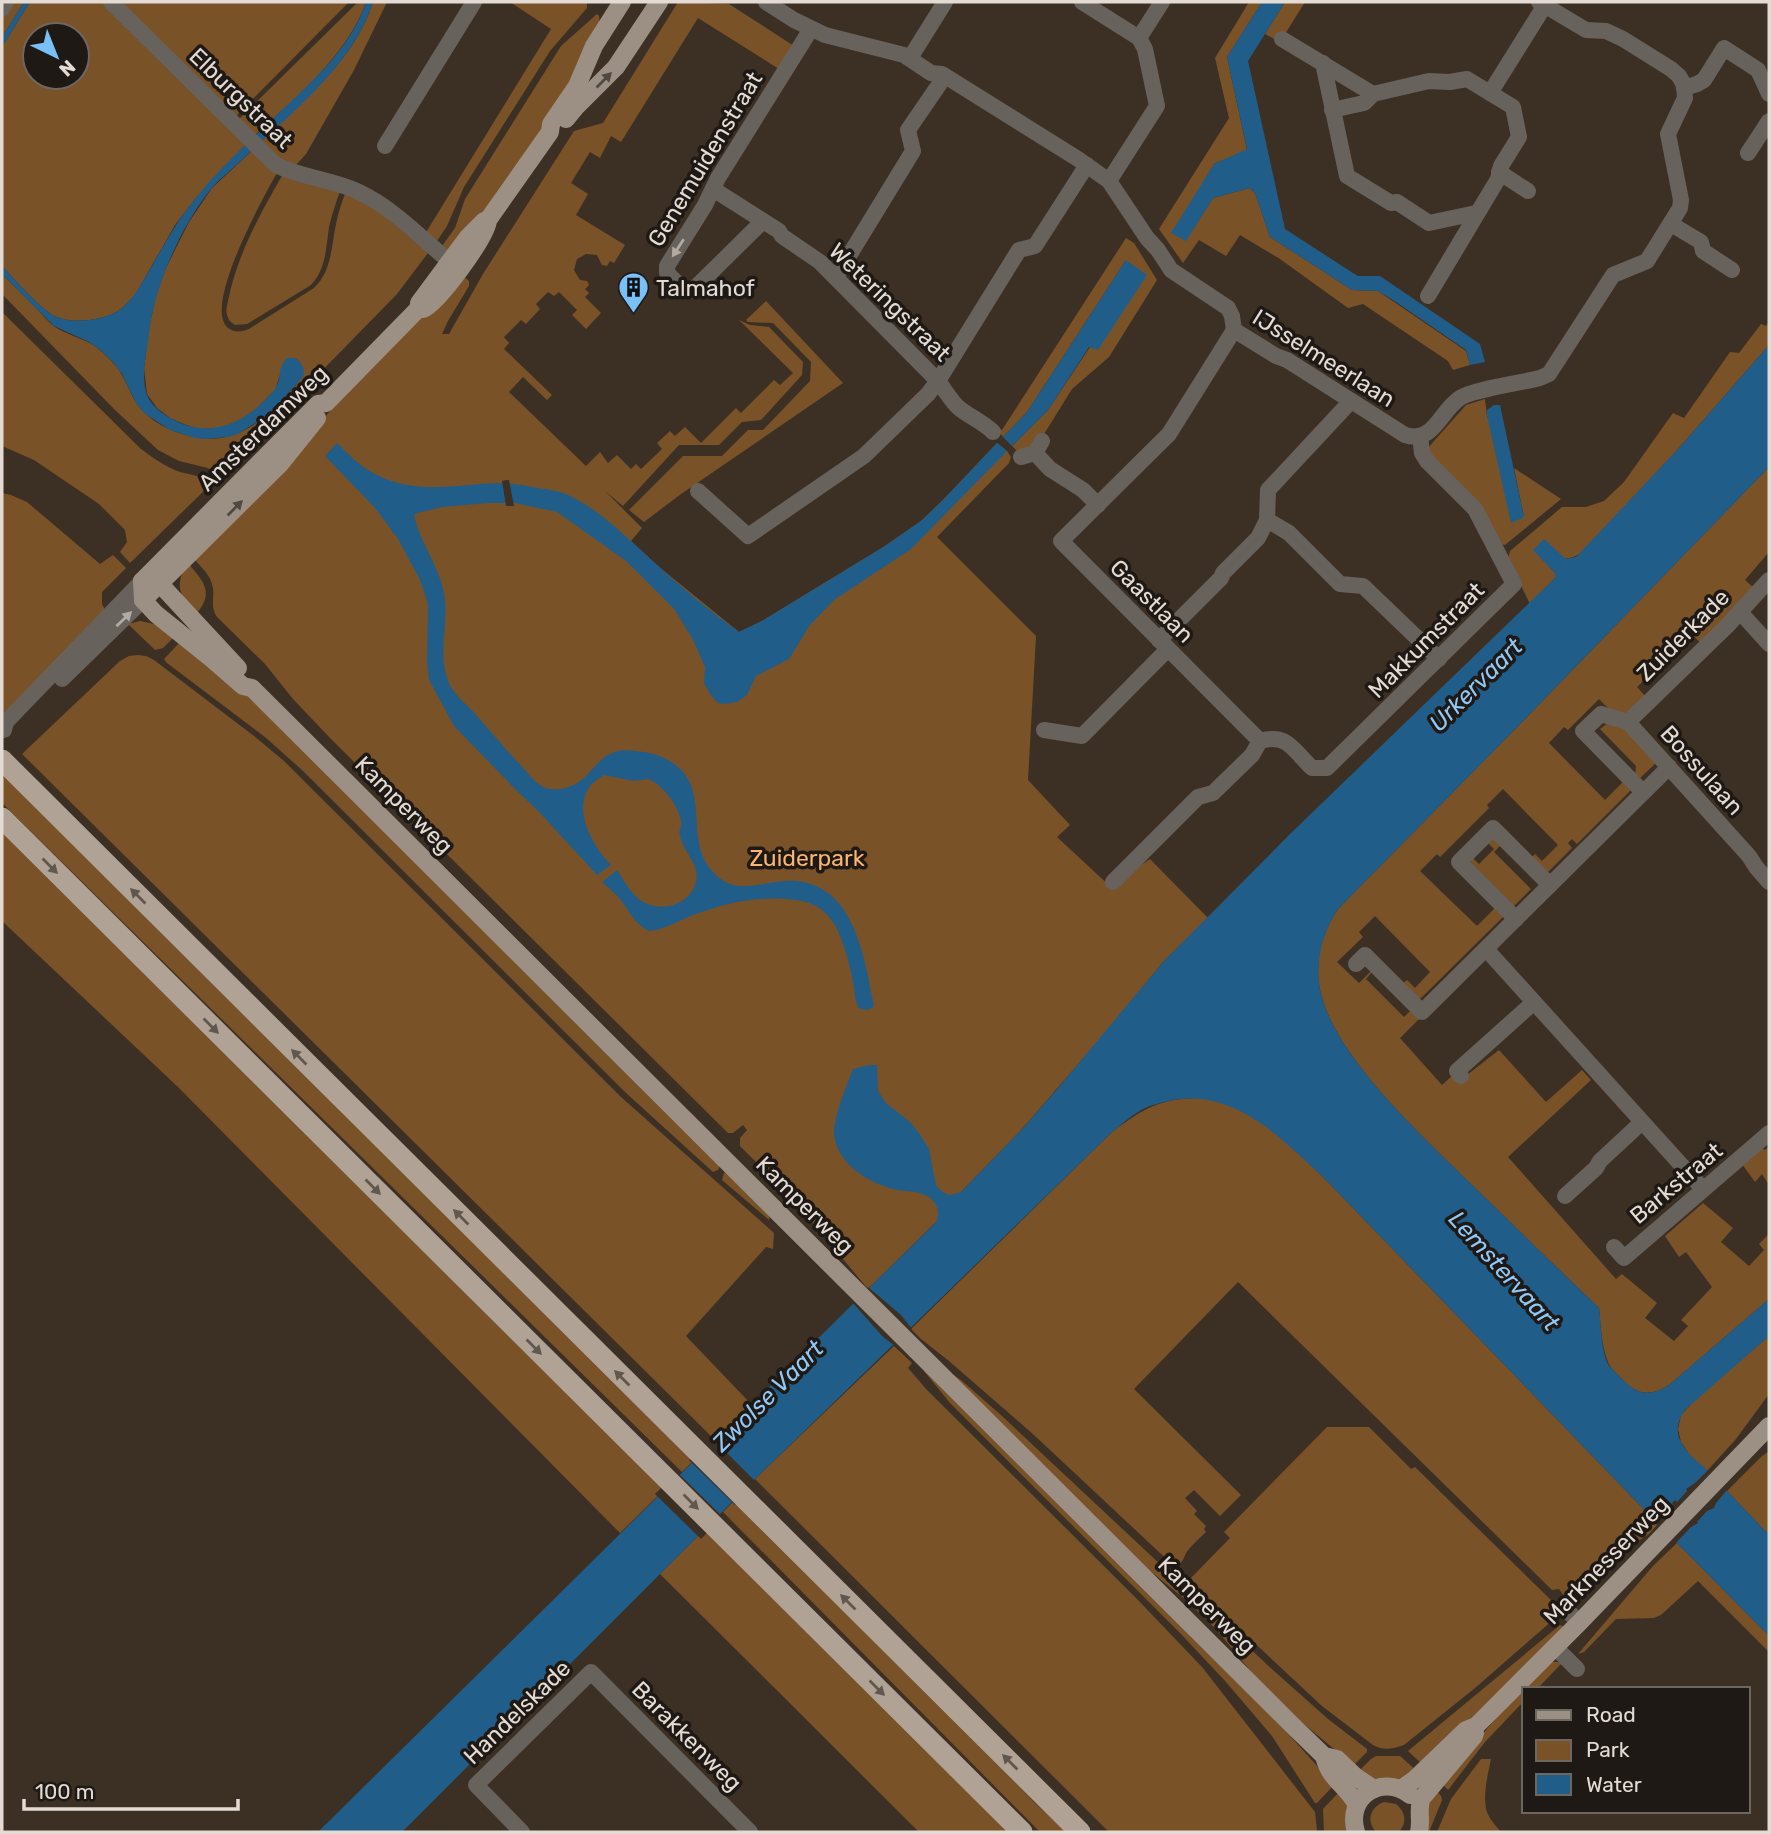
<svg xmlns="http://www.w3.org/2000/svg" width="1771" height="1834" viewBox="0 0 1771 1834" font-family="Rubik,sans-serif">
<style>
.green{fill:#7a5228;fill-rule:evenodd}
.water{fill:#215d89}
.pier{fill:#3c3025}
.lines{fill:none;stroke-linecap:round;stroke-linejoin:round}
.minor{stroke:#68625d;stroke-width:16}
.major{stroke:#9c9085;stroke-width:18}
.highway{stroke:#b0a295;stroke-width:21}
.oneway{fill:#504941}
.oneway2{fill:#b2aba4}
.oneway3{fill:#60574e}
.labels{text-anchor:middle;dominant-baseline:central;stroke-width:7;stroke-linejoin:round;paint-order:stroke}
.street-label{font-size:23px;fill:#e3dbd4;stroke:#1e1914}
.poi-label{font-size:23px;fill:#e3dbd4;stroke:#1e1914;text-anchor:start}
.park-label{font-size:23px;fill:#fab56f;stroke:#1e1914}
.water-label{font-size:24px;font-style:italic;fill:#90c8f7;stroke:#1e1914}
</style>
<rect width="100%" height="100%" fill="#3c3025"/>
<!-- green -->
<g class="green">
<path d="M10,2H24L2,37V15Z"/>
<path d="M30,2H106L248,142L195,199L175,225L135,295C129,301 123,309 114,313C98,321 71,324 54,316C41,309 13,278 2,266V47ZM35,35H77V77H35Z"/>
<path d="M115,2H349L234,118Z"/>
<path d="M358,2H366C348,55 293,100 253,137L236,122Z"/>
<path d="M373,2H387L354,70L306,154L296,165H288L259,144C302,102 355,60 373,2Z"/>
<path d="M510,2H587V8L550,51L464,187L447,226L437,241L425,234L551,29Z"/>
<path d="M678,2L729,4L794,46L779,69L698,18L621,142L611,136L600,158L590,152L571,183L588,194L576,215L625,245L614,263L610,261L607,266L602,265L597,255L586,254L577,259L574,270L580,280L587,281L589,285L585,289L589,293L585,297L601,313L586,329L572,315L577,310L559,292L554,296L548,292L536,304L540,309L526,324L521,320L504,337L509,343L504,349L552,395L547,400L523,377L509,392L586,466L600,452L608,463L617,455L631,469L636,464L641,469L662,449L657,443L670,431L675,436L685,427L701,443L736,408L741,413L774,380L780,385L793,373L739,320L750,325L769,327L803,362L802,375L761,420L742,422L719,445H679L623,506L605,491L642,528L631,541L658,566L739,632L762,621L885,546L921,521L944,499L997,443L1007,451L1011,457L1009,463L937,537L1036,636L1028,780L1070,825L1057,837L1114,890L1141,865L1150,859L1208,918L1163,962L1099,1040L1023,1128L961,1192L936,1222L868,1289L793,1199L740,1146V1138L747,1130L743,1125L733,1133H728L331,739L293,699L265,664L217,617C209,606 216,596 212,584C209,573 199,565 192,557L296,451L330,411L461,274L469,281V286L448,321L442,334H449L483,274L574,131L603,123Z"/>
<path d="M1249,2H1262L1227,57L1247,150L1214,164L1186,240L1213,198L1250,188L1255,193L1270,237L1352,290L1378,291L1466,351L1470,365L1453,370L1448,361L1363,304L1348,308L1280,259L1240,235L1226,256L1199,240L1183,263L1159,229L1229,118L1215,58Z"/>
<path d="M1285,2H1305L1280,42L1265,34Z"/>
<path d="M597,14L599,16L600,25L568,91L481,217L454,248L447,250L442,246L455,228L465,199L561,46Z"/>
<path d="M254,149L278,171C264,196 202,307 228,328C235,333 241,332 249,329L314,288C332,271 331,247 336,224C338,213 342,202 346,191L371,204L428,253L397,294L221,474H216L208,468L179,461L158,450L115,410L2,294V274C13,285 25,297 36,308C42,314 48,322 55,327C71,337 89,339 102,352C110,359 118,367 123,377C130,389 134,404 145,413C155,423 169,430 182,434C227,448 255,429 285,397C296,385 313,371 295,358L280,375L275,390L253,412L236,423L218,428L200,429L186,425L170,418L157,408L147,394L144,368L150,323L156,296L166,268L189,222L212,188Z"/>
<path d="M283,174L341,189C336,202 332,214 329,227C326,248 326,269 311,285L247,324L235,325C232,322 229,322 228,317C225,312 227,306 228,301C237,255 260,214 283,174Z"/>
<path d="M1126,238L1134,243L1157,280L1109,357L1072,389L1041,439H1039L1023,452L1017,451L1012,446L1048,410L1090,347L1126,260L1027,412L1003,437L998,431V428L1002,430Z"/>
<path d="M766,301L843,383L681,494L644,522L629,510L683,456H722L748,430H763L810,381L811,362L773,323L748,322L746,320Z"/>
<path d="M2,312L141,449C153,458 166,467 180,472C192,475 202,476 212,483L130,563L120,552L127,542L125,530L99,504L34,460L2,446Z"/>
<path d="M1769,321V345L1679,448L1584,550C1567,566 1554,556 1534,550L1555,573V578L1530,604L1508,559L1510,551L1562,507H1586L1604,501L1624,482L1673,413L1684,418L1730,352L1739,353L1761,324L1766,326Z"/>
<path d="M1485,399L1487,416L1524,517L1514,468L1561,499L1505,545L1500,544L1427,449L1466,405Z"/>
<path d="M1769,467V552L1745,580L1754,588L1701,643L1692,635L1637,687L1646,697C1624,716 1622,723 1599,699L1568,730L1564,727L1549,743L1605,800L1625,780L1633,788L1577,844L1572,839L1568,843L1572,848L1548,872L1531,858L1535,854L1542,861L1558,845L1503,789L1487,805L1489,808L1440,857L1437,854L1420,871L1477,926L1497,906L1503,917L1419,1000L1402,984L1407,980L1415,988L1430,972L1375,916L1359,932L1363,937L1337,962L1359,983L1372,970L1373,971L1366,979L1404,1017L1411,1010L1420,1018L1400,1038L1442,1085L1452,1076L1458,1082L1499,1050L1546,1102L1582,1070L1591,1080L1508,1157L1616,1279L1622,1274L1657,1303L1645,1318L1674,1341L1688,1326L1681,1320L1712,1287L1686,1252L1679,1257L1665,1236L1703,1203L1733,1228L1721,1242L1749,1266L1764,1250L1759,1244L1769,1234V1299L1669,1385C1650,1397 1636,1395 1621,1378C1616,1373 1610,1368 1608,1362C1601,1345 1601,1325 1599,1308C1555,1266 1512,1224 1469,1182C1422,1136 1333,1055 1320,990C1314,961 1322,933 1338,909L1524,720Z"/>
<path d="M2,493L11,495L27,502L100,564L113,555L126,568L102,592V604L106,612L2,720Z"/>
<path d="M187,562C203,581 216,593 195,615C180,594 174,587 187,562Z"/>
<path d="M140,621L154,624L174,637L163,648L155,650L128,624Z"/>
<path d="M181,641L246,694L720,1166L718,1170L713,1172L625,1092L302,770L265,737L167,663L164,659Z"/>
<path d="M138,655L146,656L154,660L254,736L284,761L621,1097L774,1233L773,1249L766,1247L686,1336L751,1404L715,1440L22,754L120,661L129,656Z"/>
<path d="M1609,722L1623,725L1657,762L1638,780L1635,777L1636,766L1600,729Z"/>
<path d="M7,774L698,1456L682,1472L2,803V779Z"/>
<path d="M2,832L668,1486L620,1533L179,1088L2,921Z"/>
<path d="M1493,839L1502,844L1494,852L1531,889L1512,908L1470,867L1472,857L1479,864L1494,849L1487,842Z"/>
<path d="M1198,1098C1205,1099 1213,1099 1220,1101C1258,1112 1294,1150 1323,1177L1658,1524L1649,1534L1627,1548L1573,1602L1569,1603L1559,1589L1552,1590L1238,1282L1134,1389L1241,1495L1220,1516L1194,1490L1185,1498L1197,1511L1194,1514L1206,1526L1204,1529L1206,1532C1200,1538 1194,1543 1189,1549C1182,1557 1186,1561 1175,1567L1034,1435L949,1361L921,1339L911,1329L1112,1132C1143,1109 1158,1099 1198,1098Z"/>
<path d="M1769,1143V1185L1762,1174L1755,1182L1742,1164L1761,1148L1765,1150L1768,1147L1767,1145Z"/>
<path d="M727,1172L770,1215L769,1220L722,1180L724,1173Z"/>
<path d="M1769,1336V1394L1736,1439L1707,1471L1691,1457L1681,1442L1678,1429L1681,1415L1694,1401Z"/>
<path d="M894,1346L912,1363L908,1368L927,1390L1137,1599L1202,1667L1315,1812L1317,1830L1316,1832H1109L755,1479Z"/>
<path d="M945,1369L961,1380L1002,1416L1274,1671L1328,1719L1367,1749V1752L1352,1767L1345,1758L1293,1715L1257,1679L1216,1629L1186,1600L1144,1566Z"/>
<path d="M926,1370L1285,1730L1334,1785L1317,1803H1315L1272,1736L1226,1682L1181,1634L950,1403L924,1371Z"/>
<path d="M1327,1427H1369L1411,1469L1415,1467L1554,1603L1561,1613L1475,1688L1404,1745C1392,1749 1384,1751 1373,1745L1322,1706L1188,1581L1230,1538L1224,1532Z"/>
<path d="M1769,1451V1535L1727,1491L1761,1457Z"/>
<path d="M739,1496L1035,1803L1066,1832H1040L723,1512Z"/>
<path d="M708,1526L1014,1832H919L660,1574Z"/>
<path d="M1677,1543L1769,1636V1652L1698,1581L1661,1615L1654,1618L1616,1619L1584,1652L1578,1654L1653,1566Z"/>
<path d="M1560,1625L1564,1627L1446,1743L1422,1764L1408,1751Z"/>
<path d="M1551,1662H1558L1561,1664L1537,1689H1524V1701L1485,1742L1448,1790L1441,1783L1497,1717L1547,1665Z"/>
<path d="M1376,1756H1400L1417,1771L1401,1781L1371,1780L1358,1772L1371,1759Z"/>
<path d="M1481,1759H1491C1488,1774 1482,1797 1487,1812C1490,1820 1496,1826 1501,1832H1437L1451,1799Z"/>
<path d="M1435,1788L1441,1796L1442,1800L1429,1832H1424L1426,1813Z"/>
<path d="M1340,1791L1349,1806V1832H1324L1323,1809Z"/>
<path d="M1384,1802L1396,1804C1406,1812 1407,1823 1399,1832H1376C1366,1821 1370,1807 1384,1802Z"/>
</g>
<!-- water -->
<g class="water">
<path d="M24,2H30L2,47V37Z"/>
<path d="M366,2H373C354,63 292,113 246,156C235,167 221,177 211,189C181,226 154,286 149,334C147,353 141,372 146,392C150,407 167,417 180,423C211,436 240,424 262,403C267,398 273,393 276,387C283,375 276,370 287,358H295L300,362L304,370L303,377L280,402L263,418L238,434L228,437L205,439L195,438L170,430L144,413L136,403L122,374L112,361L99,349L87,341L54,326L2,274V266C13,278 41,309 54,316C71,324 98,321 114,313C123,309 129,301 135,294C155,263 171,228 195,199C220,167 252,139 281,111C314,80 352,46 366,2Z"/>
<path d="M1262,2H1285L1248,61L1285,229L1353,273L1358,276H1380L1480,344L1485,362L1470,365L1466,350L1396,302L1378,291L1352,290L1270,237L1255,193L1250,188L1213,198L1186,241L1171,233L1214,164L1247,149L1227,57Z"/>
<path d="M1126,260L1147,275L1098,350L1089,347L1048,410L1012,446L1003,437L1027,412Z"/>
<path d="M1769,345V467L1524,720L1338,909C1322,933 1315,961 1320,990C1333,1055 1422,1136 1469,1182C1512,1224 1555,1266 1599,1308C1601,1323 1601,1350 1608,1364C1611,1369 1616,1373 1620,1377C1636,1394 1648,1398 1669,1385L1769,1299V1336L1686,1409C1679,1418 1675,1429 1680,1440C1685,1453 1699,1462 1709,1472C1729,1493 1749,1514 1769,1535V1636L1658,1524L1323,1177C1280,1137 1232,1087 1169,1101C1160,1103 1151,1105 1143,1109C1132,1115 1122,1124 1112,1132L755,1479L402,1832H318L936,1222C941,1211 936,1200 925,1195C916,1190 903,1192 893,1189C866,1182 835,1162 834,1132C834,1116 847,1084 853,1069L869,1065H877L878,1091L886,1103L910,1122L919,1133L929,1149L936,1185L944,1193L950,1195L961,1192L1023,1128L1058,1088L1163,962L1289,835L1555,578V573L1533,550L1544,539L1566,559L1576,557L1679,448Z"/>
<path d="M1494,405H1500L1524,517L1511,523L1487,416V410Z"/>
<path d="M337,443C350,456 363,469 379,476C418,495 459,484 500,483C511,483 521,485 532,487C544,489 557,490 568,495C602,511 629,540 656,564C682,588 710,611 739,632L762,621L885,546L921,521L944,499L997,443L1007,451L911,549L834,600L810,625L789,659L756,676L747,695L737,702L725,704L718,703L710,694L704,683L705,667L693,640L675,610L626,561L557,512L515,503H489L442,507L414,514C419,542 439,565 444,593C450,624 435,657 451,687C457,697 468,706 476,715C492,733 508,752 525,770C529,775 534,781 540,785C545,789 553,790 560,789C597,784 592,745 636,751C645,752 653,753 662,757C717,782 681,834 712,871C734,897 759,882 786,881C807,879 829,889 841,906C862,935 867,972 874,1006C870,1011 865,1010 859,1008C854,1000 855,991 853,982C849,963 844,942 835,925C830,918 824,910 816,906C791,893 741,899 715,908C705,911 694,914 684,919C672,924 662,930 649,931C634,924 629,910 619,898C614,892 607,887 602,882L617,870C624,880 630,893 640,900C660,914 691,905 696,881C700,864 683,852 680,836C678,831 682,826 681,821C678,805 663,786 649,779L634,781L603,775C599,779 593,782 590,786C572,811 593,846 611,865L597,875L539,812L516,790L454,726L429,680L427,661L428,604L420,580L398,539L375,508L325,456Z"/>
</g>
<!-- pier -->
<g class="pier">
<path d="M506,480H509L514,506H506L502,481Z"/>
<path d="M868,1287L901,1315L912,1329L895,1346L883,1337L852,1302Z"/>
<path d="M712,1438L757,1483L735,1505L689,1460Z"/>
<path d="M1708,1470L1727,1490L1716,1503L1714,1508L1707,1511L1697,1522L1698,1523L1691,1527L1676,1543L1655,1523L1671,1507L1673,1504L1672,1503L1675,1500L1677,1502L1687,1491L1686,1489L1695,1483Z"/>
<path d="M677,1472L723,1517L701,1539L655,1494Z"/>
</g>
<g class="lines">
<!-- minor -->
<g class="minor">
<path d="M111,2L276,165C302,178 332,179 359,192C397,210 425,243 458,268"/>
<path d="M766,2L794,20L825,35L904,55L931,73L942,74L1078,159L1109,181L1147,238L1158,250L1171,270L1228,308L1232,316L1234,330L1276,356L1287,360L1405,435C1434,444 1440,411 1460,398C1474,389 1521,383 1540,378L1549,374L1613,275L1647,261L1680,208L1681,200L1668,134L1685,98L1684,85L1679,76L1671,69L1623,39L1606,31L1586,30L1539,2"/>
<path d="M1082,2L1139,38"/>
<path d="M2,9L6,2"/>
<path d="M1282,39L1373,94L1429,81L1450,82L1467,79L1513,107L1519,137L1501,166L1498,179L1428,296"/>
<path d="M910,58L945,2"/>
<path d="M1323,63L1347,176L1391,203L1397,202L1429,223L1476,213"/>
<path d="M1684,88L1697,84L1704,80L1724,48L1758,70L1769,94"/>
<path d="M1490,93L1545,5"/>
<path d="M1332,110L1364,103L1373,94"/>
<path d="M385,146L474,2"/>
<path d="M1748,153L1769,121"/>
<path d="M1499,172L1528,191"/>
<path d="M1109,181L1157,106L1145,49L1139,38L1162,2"/>
<path d="M713,189L779,231L782,236L820,262L938,381C945,390 951,401 959,408C970,417 983,422 993,432"/>
<path d="M763,221L692,291H685L667,273V266L705,205L718,178L811,29"/>
<path d="M1671,224L1701,242L1703,251L1732,270"/>
<path d="M836,277L913,151L908,130L945,76"/>
<path d="M1234,330L1169,434L1061,541L1260,741"/>
<path d="M1035,453L1050,469L1083,490L1098,505"/>
<path d="M1021,457L1035,453L1042,441"/>
<path d="M698,491L748,536L864,456L928,394L938,381L1019,250L1035,246L1087,165"/>
<path d="M1267,520L1289,533L1340,584L1363,586L1439,659"/>
<path d="M1740,612L1769,644"/>
<path d="M1159,640L1221,578L1223,573L1258,538L1267,520L1268,490L1351,401"/>
<path d="M62,679L143,600"/>
<path d="M1628,722L1727,626L1769,580"/>
<path d="M4,730L6,722L142,581"/>
<path d="M1044,730L1082,736L1168,649"/>
<path d="M1260,741C1288,733 1293,750 1312,768H1327L1514,584L1475,509L1427,461L1422,453L1420,436"/>
<path d="M1643,792L1583,731L1601,714L1628,722L1749,856L1756,867L1769,882"/>
<path d="M1113,882L1198,797L1213,793L1252,755L1260,741"/>
<path d="M1516,919L1459,862L1493,828L1550,885"/>
<path d="M1486,949L1703,1189"/>
<path d="M1356,964L1365,955L1422,1012L1669,767"/>
<path d="M1461,1076L1457,1071L1534,1002"/>
<path d="M1565,1196L1596,1168L1600,1161L1642,1122"/>
<path d="M1614,1247L1624,1258L1769,1133"/>
<path d="M1569,1612L1579,1623"/>
<path d="M1555,1647L1577,1669"/>
<path d="M522,1832L476,1785L591,1672L750,1832"/>
</g>
<!-- major -->
<g class="major">
<path d="M566,119L575,108L616,67L659,2"/>
<path d="M419,303L468,237L484,221"/>
<path d="M142,581L143,600L156,614L212,659L243,686L252,688L1289,1722L1324,1756L1337,1759L1356,1777L1374,1789"/>
<path d="M142,581L318,404L326,403L418,309C420,309 422,309 423,309C438,303 488,235 488,220L550,132L551,124L577,86L594,46L622,2"/>
<path d="M149,582L160,584L238,668"/>
<path d="M143,600L280,464L317,418"/>
<path d="M1324,1756C1330,1781 1346,1784 1357,1805"/>
<path d="M1401,1789L1414,1780L1466,1730L1476,1726L1579,1623L1769,1426"/>
<path d="M1356,1832C1345,1797 1382,1773 1410,1795"/>
<path d="M1419,1832C1422,1820 1417,1809 1422,1798L1474,1736L1475,1733"/>
</g>
<!-- highway -->
<g class="highway">
<path d="M2,760L1080,1832"/>
<path d="M2,818L1022,1832"/>
</g>
</g>
<!-- one-way arrows -->
<defs><path id="oneway-solid" d="M-6-.8H1V-3.2L6.5 0L1 3.2V.8H-6Z" transform="scale(1.75)"/></defs>
<g class="oneway">
<use href="#oneway-solid" transform="translate(604 80) rotate(-45)"/>
<use href="#oneway-solid" transform="translate(235 508) rotate(-45)"/>
</g>
<g class="oneway2">
<use href="#oneway-solid" transform="translate(678 248) rotate(123)"/>
<use href="#oneway-solid" transform="translate(124 619) rotate(-44)"/>
</g>
<g class="oneway3">
<use href="#oneway-solid" transform="translate(50 866) rotate(45)"/>
<use href="#oneway-solid" transform="translate(138 896) rotate(-135)"/>
<use href="#oneway-solid" transform="translate(211 1026) rotate(45)"/>
<use href="#oneway-solid" transform="translate(299 1057) rotate(-135)"/>
<use href="#oneway-solid" transform="translate(373 1187) rotate(45)"/>
<use href="#oneway-solid" transform="translate(461 1217) rotate(-135)"/>
<use href="#oneway-solid" transform="translate(534 1347) rotate(45)"/>
<use href="#oneway-solid" transform="translate(622 1378) rotate(-135)"/>
<use href="#oneway-solid" transform="translate(691 1502) rotate(45)"/>
<use href="#oneway-solid" transform="translate(848 1602) rotate(-135)"/>
<use href="#oneway-solid" transform="translate(877 1688) rotate(45)"/>
<use href="#oneway-solid" transform="translate(1010 1762) rotate(-135)"/>
</g>
<!-- icons -->
<defs>
<symbol id="building-pin" viewBox="-11 -11 22 30"><path d="M0 17L-7.5 6A9.5 9.5 0 1 1 7.5 6Z" fill="#79bff8" stroke="#1e1914"/><path d="M-4-6H4V6H1V3H-1V6H-4ZM-2.5-4.3h1.7v1.8h-1.7ZM.8-4.3h1.7v1.8H.8ZM-2.5-1h1.7V.8h-1.7ZM.8-1h1.7V.8H.8Z" fill="#111"/></symbol>
</defs>
<g fill-rule="evenodd">
<use href="#building-pin" x="616" y="270" width="35" height="47"/>
</g>
<g class="labels">
<!-- street labels -->
<g class="street-label">
<text transform="translate(241 98) rotate(44)">Elburgstraat</text>
<text transform="translate(705 159) rotate(-59)">Genemuidenstraat</text>
<text transform="translate(890 302) rotate(44)">Weteringstraat</text>
<text transform="translate(1324 358) rotate(32)">IJsselmeerlaan</text>
<text transform="translate(263 428) rotate(-44)">Amsterdamweg</text>
<text transform="translate(1152 601) rotate(45)">Gaastlaan</text>
<text transform="translate(1683 635) rotate(-45)">Zuiderkade</text>
<text transform="translate(1426 640) rotate(-45)">Makkumstraat</text>
<text transform="translate(1702 770) rotate(48)">Bossulaan</text>
<text transform="translate(404 805) rotate(45)">Kamperweg</text>
<text transform="translate(1676 1183) rotate(-40)">Barkstraat</text>
<text transform="translate(805 1205) rotate(45)">Kamperweg</text>
<text transform="translate(1606 1560) rotate(-46)">Marknesserweg</text>
<text transform="translate(1207 1605) rotate(45)">Kamperweg</text>
<text transform="translate(517 1712) rotate(-44)">Handelskade</text>
<text transform="translate(687 1736) rotate(45)">Barakkenweg</text>
</g>
<!-- poi labels -->
<g class="poi-label">
<text x="656" y="288">Talmahof</text>
</g>
<!-- park labels -->
<g class="park-label">
<text x="807" y="858">Zuiderpark</text>
</g>
<!-- water labels -->
<g class="water-label">
<text transform="translate(1476 685) rotate(-45)">Urkervaart</text>
<text transform="translate(1504 1271) rotate(48)">Lemstervaart</text>
<text transform="translate(768 1396) rotate(-45)">Zwolse Vaart</text>
</g>
</g>
<!-- border -->
<rect width="1771" height="1834" fill="none" stroke="#e3dbd4" stroke-width="7"/>
<!-- legend -->
<rect x="1522" y="1687" width="228" height="126" fill="#1e1914" stroke="#6d6761" stroke-width="2"/>
<rect x="1536" y="1710" width="35" height="10" fill="#9c9085" stroke="#6d6761" stroke-width="2"/>
<text x="1586" y="1722" font-size="21" fill="#e3dbd4">Road</text>
<rect x="1536" y="1740" width="35" height="21" fill="#7a5228" stroke="#6d6761" stroke-width="2"/>
<text x="1586" y="1757" font-size="21" fill="#e3dbd4">Park</text>
<rect x="1536" y="1774" width="35" height="21" fill="#215d89" stroke="#6d6761" stroke-width="2"/>
<text x="1586" y="1792" font-size="21" fill="#e3dbd4">Water</text>
<!-- north arrow -->
<g transform="translate(56 56) rotate(137)"><circle r="33" fill="#1e1914" stroke="#6d6761" stroke-width="2"/>
<path d="M0-5L12 26L0 18L-12 26Z" fill="#79bff8"/>
<text y="-10" font-size="19" font-weight="bold" text-anchor="middle" fill="#e3dbd4">N</text>
</g>
<!-- scale -->
<path d="M24 1799v10h214v-10" fill="none" stroke="#e3dbd4" stroke-width="3.5"/>
<text x="35" y="1799" font-size="21" fill="#e3dbd4" stroke="#1e1914" stroke-width="5" paint-order="stroke">100 m</text>
</svg>
